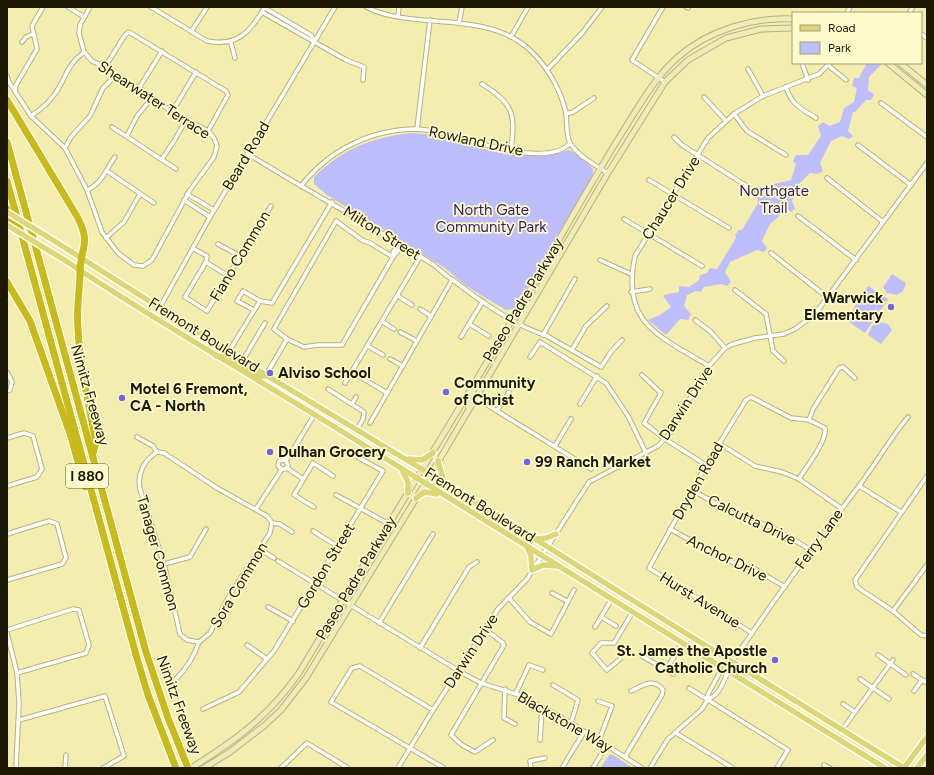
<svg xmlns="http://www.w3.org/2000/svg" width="934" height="775" viewBox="0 0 934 775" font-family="Figtree,sans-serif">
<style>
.green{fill:#bebefe}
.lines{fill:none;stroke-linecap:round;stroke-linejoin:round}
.minor-casing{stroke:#b7b276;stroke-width:5.5}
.secondary-casing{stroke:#b7b276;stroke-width:7}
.primary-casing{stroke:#fff;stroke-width:8}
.motorway-casing{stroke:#fff;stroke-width:9}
.minor{stroke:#fff;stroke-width:3.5}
.secondary{stroke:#eeeaba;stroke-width:5}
.primary{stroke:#ddd676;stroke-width:5.5}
.motorway{stroke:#c7ba1a;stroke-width:7}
.primary-bridge-casing{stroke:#fff;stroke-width:8;stroke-linecap:butt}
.primary-bridge{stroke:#ddd676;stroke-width:5.5}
.poi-dot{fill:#7265e0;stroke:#fffbca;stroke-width:1.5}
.labels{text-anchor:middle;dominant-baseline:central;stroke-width:3.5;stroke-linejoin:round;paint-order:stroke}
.shield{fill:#fffbca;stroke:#605d3f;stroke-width:1}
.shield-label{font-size:14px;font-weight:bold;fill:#1c1903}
.street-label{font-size:15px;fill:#1c1903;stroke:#fffbca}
.park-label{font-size:15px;fill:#2d1c70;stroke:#fffbca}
.poi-label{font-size:15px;font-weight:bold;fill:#1c1903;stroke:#fffbca;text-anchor:start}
</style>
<rect width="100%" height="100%" fill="#f3eeb0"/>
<!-- green -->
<g class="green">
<path d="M867,63H879L881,65L869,77L868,90L874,95L871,100H866L855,112H853L848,131L853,136L849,139L842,136L831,141L820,163L823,171L818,174L810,173L799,184L792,201L795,209L791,212L787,209L770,224L762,241L767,248L764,252L757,250L730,262L725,272L731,282L727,286L721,284L704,287L701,292L696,291L687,295L684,306L691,314L688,320L680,319L666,335L648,320L660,315L671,307L663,296L664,295L679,292V286L689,287L699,280L700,275L707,273L710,268L717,269L736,238L735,235L739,230H742L758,203L757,196L761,193V187L791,180L796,164L793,161L796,155H808L821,136L818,126L823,122L829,126L840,122L844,108L854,102L857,88L852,86L854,78H859Z"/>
<path d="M413,133L436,135L496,152L515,155H551L569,150L582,157L593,169V178L515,309L506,310L484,297L465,285L445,268L327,195L314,184V177C344,148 372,137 413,133Z"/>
<path d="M892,274L906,283L903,291L897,295L887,293L883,287Z"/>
<path d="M868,286L888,299L865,333L846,320Z"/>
<path d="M879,322L888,324L892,330L881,344L868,335L872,326Z"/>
<path d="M610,754L613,755L633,768H600Z"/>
</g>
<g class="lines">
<defs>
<g id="minor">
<path d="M68,7L84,17"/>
<path d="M151,7L207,41C238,47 250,32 265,7"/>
<path d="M366,7C411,30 480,11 524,45C545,62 560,87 566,113C567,122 566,136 570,143C578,156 596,166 608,173"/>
<path d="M663,7L632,60L665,82"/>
<path d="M686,7L688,8"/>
<path d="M265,8L311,35L315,41"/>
<path d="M262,12L346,60L364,67L363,80"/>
<path d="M847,13L850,7"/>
<path d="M909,13L913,7"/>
<path d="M398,16L399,7"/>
<path d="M459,23L462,7"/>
<path d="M191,32L207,7"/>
<path d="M921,34L927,38"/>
<path d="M511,37L528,7"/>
<path d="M22,42L26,37L33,34"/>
<path d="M231,43L235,58"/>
<path d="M802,63L808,80"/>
<path d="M829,66L846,80"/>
<path d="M105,67L125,35L129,32L226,91L228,95L208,131"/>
<path d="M748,69L763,96"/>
<path d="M547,70L583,32L602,7"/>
<path d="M7,76L9,82L31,116L65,148L87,190L102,232L118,253L134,265L143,266L152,260L190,190L214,157L217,146L214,138L208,131L172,112L139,88L114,77L105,67L92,61L84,52L79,33L80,25L90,7"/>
<path d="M482,84C515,105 515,114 511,151"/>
<path d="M786,87C791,104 801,109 816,118"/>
<path d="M139,88L162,51"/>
<path d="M15,90L16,85L37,49L32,26L43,7"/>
<path d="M704,97L726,121"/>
<path d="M881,103L927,137"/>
<path d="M172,112L196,72"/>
<path d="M566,114L573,112L594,98"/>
<path d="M734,114L747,131L786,155"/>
<path d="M31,116C40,110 48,104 54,95C67,78 64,68 84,52"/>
<path d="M112,127L176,169"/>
<path d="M417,129L430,20"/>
<path d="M127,136L137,116L151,99"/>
<path d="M674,137L682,145L753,190"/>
<path d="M858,145L911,185"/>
<path d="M65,148L71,137L90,116L103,88L114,77"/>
<path d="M248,154C309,192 373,226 434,265C440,270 446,276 453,280C481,302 514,325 547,336L601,367L611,352L622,340"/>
<path d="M162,159L174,141L186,120"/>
<path d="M107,171L154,203"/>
<path d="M827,178L883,222"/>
<path d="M649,180L729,228"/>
<path d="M301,186C329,150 371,129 417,129C451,130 543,173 570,143"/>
<path d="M87,190C102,184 106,169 115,157"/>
<path d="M187,194L214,210"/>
<path d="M184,200L210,217"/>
<path d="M798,216L856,260"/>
<path d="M624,219L702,266"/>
<path d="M106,238L124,222L140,194"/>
<path d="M218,244L240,256"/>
<path d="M194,249L207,256L206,262L228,276"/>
<path d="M771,253L827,297"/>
<path d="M393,257L370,243L362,240L336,221L274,329L287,339L304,347L318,345H342L393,257L402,246"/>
<path d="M393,257V252L399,244"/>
<path d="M600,260L631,274"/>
<path d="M206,262L185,297L207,311L271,206"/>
<path d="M735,290L766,314L773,351L784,361"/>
<path d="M631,292L650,289"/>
<path d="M398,296L412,305"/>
<path d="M160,307L210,217L335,7"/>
<path d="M420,309L431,316"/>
<path d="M254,310L237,301L243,291L260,301L272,303L332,202"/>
<path d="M695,320L711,332L725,348"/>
<path d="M383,322L394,329"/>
<path d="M469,324L489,336"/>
<path d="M400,332L417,341"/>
<path d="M543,335L575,279"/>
<path d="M461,337L483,301"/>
<path d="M368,346L383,355"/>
<path d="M572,350L586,326L607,306"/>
<path d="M229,351L260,301"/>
<path d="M530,357L540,342L606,383L628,416L646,453"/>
<path d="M390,359L403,366"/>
<path d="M243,360L265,323"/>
<path d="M709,366C658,335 621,324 635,256L708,138L734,114L763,96L819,74L830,63"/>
<path d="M7,372L12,382L10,390L7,391"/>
<path d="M352,372L387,393"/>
<path d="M266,375L287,339"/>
<path d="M642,375L661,393L644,423L665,439L706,465"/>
<path d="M345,383L420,257"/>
<path d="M328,389L364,412L363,419L357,430"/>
<path d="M476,398L591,469"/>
<path d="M352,404L356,397"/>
<path d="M580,404L597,376"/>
<path d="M497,411L509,392"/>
<path d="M809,420L813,409L839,368L843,367L855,378"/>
<path d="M370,423L452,280"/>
<path d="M137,437L153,446L157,452"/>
<path d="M7,438L24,433L33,436L42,469L37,477L7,486"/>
<path d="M720,444L755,466L782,472L799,479L841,508"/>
<path d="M555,446L571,419"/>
<path d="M286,460L288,466L285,469H281L278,466L279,461L286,460L293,450L319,407"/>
<path d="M287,468L303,479"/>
<path d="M927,476L855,580L857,587L893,611L921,635L927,636"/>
<path d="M859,486L901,512"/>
<path d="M692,490L732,513L772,527L811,550"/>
<path d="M336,495L389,524"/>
<path d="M314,507L294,495L313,463L333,476"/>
<path d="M256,509L282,469"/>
<path d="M272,523L280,524L292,532"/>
<path d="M670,529L726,560L755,569L785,587"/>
<path d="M313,531L337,546"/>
<path d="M7,534L49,521L57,524L66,558L62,564L7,580"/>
<path d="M259,549L274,558"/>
<path d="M278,561L464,674L481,683L522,696L571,723L642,768"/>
<path d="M164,564L190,557L206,529"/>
<path d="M552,593L567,601"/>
<path d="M509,598L530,622L551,634L574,590"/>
<path d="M268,607L293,621"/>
<path d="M893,611L927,565"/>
<path d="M601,617L616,626"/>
<path d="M379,623L433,534"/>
<path d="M595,627L611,600"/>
<path d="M7,630L73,609L79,610L89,645L86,653L17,673"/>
<path d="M486,630L503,643L504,645L451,735L462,745L475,752L493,740"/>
<path d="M7,633L17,673L19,703L16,768"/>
<path d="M752,633L649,568L706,465L746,400L751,397L791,418L809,420L825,428C827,442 806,467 799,479"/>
<path d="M199,642L187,640L180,634L164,564L140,489C137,474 144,460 157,452L164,453L217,488L267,516L272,523"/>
<path d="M199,642L210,633L229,596L270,533L272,523"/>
<path d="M247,645L267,659"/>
<path d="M420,648L469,567L477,562"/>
<path d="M878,655L906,675"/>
<path d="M642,656L673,674"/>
<path d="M620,659L607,670L592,653L601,643H614L632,613"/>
<path d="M666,670L682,643"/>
<path d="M913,674L925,682L927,680"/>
<path d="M176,679C187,668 194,657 199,642"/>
<path d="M860,679L889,699"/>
<path d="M553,685L578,700L571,723"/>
<path d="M689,688L788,750L777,768"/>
<path d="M505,689L504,718L515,724"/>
<path d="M914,691L922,680"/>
<path d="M516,693L529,665L543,670"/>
<path d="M708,699C722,695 726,673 732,662C737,654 743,646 748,639C783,587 821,536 859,486C876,463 890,439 908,417"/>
<path d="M598,701L612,706L599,741"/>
<path d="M843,704L855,712"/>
<path d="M203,709L239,692L274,651L383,471L359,458"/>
<path d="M433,710L360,666L352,668L331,702L444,768"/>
<path d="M19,720L105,696L124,756L103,768"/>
<path d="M842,730L893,660"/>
<path d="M676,733L733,768"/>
<path d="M540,740L542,708"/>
<path d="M625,757L662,695L663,690C654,677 642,686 631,691"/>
<path d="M824,765L830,768"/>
<path d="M65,768L66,755"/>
<path d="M281,768L307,743L348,768"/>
<path d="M398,768L433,710L498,609L527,579L589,482L658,446L670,433L709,366L725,348L733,344L755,338L784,334L795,329L815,314L927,163"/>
<path d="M531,768L530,761L545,758"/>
<path d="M562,768L584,732"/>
<path d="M593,768L606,746"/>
<path d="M650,768L668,739L702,709L708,699V694L719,674L731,663"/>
</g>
<g id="secondary">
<path d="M888,63L927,95"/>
<path d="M900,63L927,85"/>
<path d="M469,408L467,404L475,387"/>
<path d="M191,768C235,741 269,716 299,673C375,545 454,419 530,290C560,238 589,186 620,136C638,108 653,79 678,57C709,30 753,17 793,19"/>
<path d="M204,768L230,752L265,725L281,710L306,678L431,474L608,173L665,82L688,60L726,38L761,29L793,28"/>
</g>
<g id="primary">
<path d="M56,242L266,375L473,500L637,603L904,768"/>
<path d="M66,261C151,318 239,368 325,421C512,537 698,653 885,768"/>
<path d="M216,356H226L259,377L266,375"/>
<path d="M409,459L422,460L433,453"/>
<path d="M438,461L444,482"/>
<path d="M403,472L408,482V493"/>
<path d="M416,498L425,492L437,494"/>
<path d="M536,539L546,538L556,534"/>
<path d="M527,547L531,556L532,570L543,565L558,566"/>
<path d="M904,768L927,737"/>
<path d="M917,768L927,755"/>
</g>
<g id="motorway">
<path d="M7,100L78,218C91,245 81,245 80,271C80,290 76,309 78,329C80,367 89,405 96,443L93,453"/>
<path d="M7,142L146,652L168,718L188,768"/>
<path d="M7,181L136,655L148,695L176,768"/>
<path d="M7,209L16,230"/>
<path d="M7,282L30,321L68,428"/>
<path d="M68,426L85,487"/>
</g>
</defs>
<!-- minor casing -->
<use href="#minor" class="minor-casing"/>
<!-- secondary casing -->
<use href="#secondary" class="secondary-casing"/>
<!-- primary casing -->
<use href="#primary" class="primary-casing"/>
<!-- motorway casing -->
<use href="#motorway" class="motorway-casing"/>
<!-- minor -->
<use href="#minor" class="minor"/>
<!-- secondary -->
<use href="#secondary" class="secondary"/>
<!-- primary -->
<use href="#primary" class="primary"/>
<!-- motorway -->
<use href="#motorway" class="motorway"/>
<defs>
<g id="primary-bridge">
<path d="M7,212L56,242"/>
<path d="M7,225L66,261"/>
</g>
</defs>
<!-- primary-bridge casing -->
<use href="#primary-bridge" class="primary-bridge-casing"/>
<!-- primary-bridge -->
<use href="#primary-bridge" class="primary-bridge"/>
</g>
<!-- markers -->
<g class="poi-dot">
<circle cx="891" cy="307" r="4"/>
<circle cx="270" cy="373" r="4"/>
<circle cx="446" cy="392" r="4"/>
<circle cx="122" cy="398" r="4"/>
<circle cx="270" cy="452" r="4"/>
<circle cx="527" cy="462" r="4"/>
<circle cx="775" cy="660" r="4"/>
</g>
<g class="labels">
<!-- shield labels -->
<rect class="shield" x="66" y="464" width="42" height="24" rx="3"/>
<g class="shield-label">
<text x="87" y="476">I 880</text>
</g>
<!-- street labels -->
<g class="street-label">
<text transform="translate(154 100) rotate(33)">Shearwater Terrace</text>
<text transform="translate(476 141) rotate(12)">Rowland Drive</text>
<text transform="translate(246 156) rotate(-59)">Beard Road</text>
<text transform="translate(671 198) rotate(-58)">Chaucer Drive</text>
<text transform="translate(382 233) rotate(32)">Milton Street</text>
<text transform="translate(240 256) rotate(-59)">Fiano Common</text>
<text transform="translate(523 300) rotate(-59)">Paseo Padre Parkway</text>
<text transform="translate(204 335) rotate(32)">Fremont Boulevard</text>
<text transform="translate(90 395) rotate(74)">Nimitz Freeway</text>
<text transform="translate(686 403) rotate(-57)">Darwin Drive</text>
<text transform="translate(698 481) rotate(-60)">Dryden Road</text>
<text transform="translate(480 505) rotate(32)">Fremont Boulevard</text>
<text transform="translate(752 520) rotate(26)">Calcutta Drive</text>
<text transform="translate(819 539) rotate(-54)">Ferry Lane</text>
<text transform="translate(158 553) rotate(74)">Tanager Common</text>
<text transform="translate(727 558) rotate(26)">Anchor Drive</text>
<text transform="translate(326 566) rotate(-59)">Gordon Street</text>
<text transform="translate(356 578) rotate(-59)">Paseo Padre Parkway</text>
<text transform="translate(239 585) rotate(-59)">Sora Common</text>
<text transform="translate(700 600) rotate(32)">Hurst Avenue</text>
<text transform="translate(471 651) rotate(-57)">Darwin Drive</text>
<text transform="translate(179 705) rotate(70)">Nimitz Freeway</text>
<text transform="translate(565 722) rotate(30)">Blackstone Way</text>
</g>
<!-- park labels -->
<g class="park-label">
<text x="774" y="191">Northgate<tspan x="774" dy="17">Trail</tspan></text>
<text x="491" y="210">North Gate<tspan x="491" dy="17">Community Park</tspan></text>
</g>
<!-- poi labels -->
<g class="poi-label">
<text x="883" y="298" text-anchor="end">Warwick<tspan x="883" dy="17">Elementary</tspan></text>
<text x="278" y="373">Alviso School</text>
<text x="454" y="383">Community<tspan x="454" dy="17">of Christ</tspan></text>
<text x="130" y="389">Motel 6 Fremont,<tspan x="130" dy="17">CA - North</tspan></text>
<text x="278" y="452">Dulhan Grocery</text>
<text x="535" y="462">99 Ranch Market</text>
<text x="767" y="651" text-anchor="end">St. James the Apostle<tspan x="767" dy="17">Catholic Church</tspan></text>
</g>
</g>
<!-- border -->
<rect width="934" height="775" fill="none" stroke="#1c1903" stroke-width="16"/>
<!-- legend -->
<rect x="792" y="12" width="130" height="52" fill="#fffbca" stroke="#a4a17a"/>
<rect x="800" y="25" width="20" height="6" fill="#ddd676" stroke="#a4a17a"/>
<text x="828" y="32" font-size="12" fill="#1c1903">Road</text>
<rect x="800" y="42" width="20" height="12" fill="#bebefe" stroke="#a4a17a"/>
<text x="828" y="52" font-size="12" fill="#1c1903">Park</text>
</svg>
